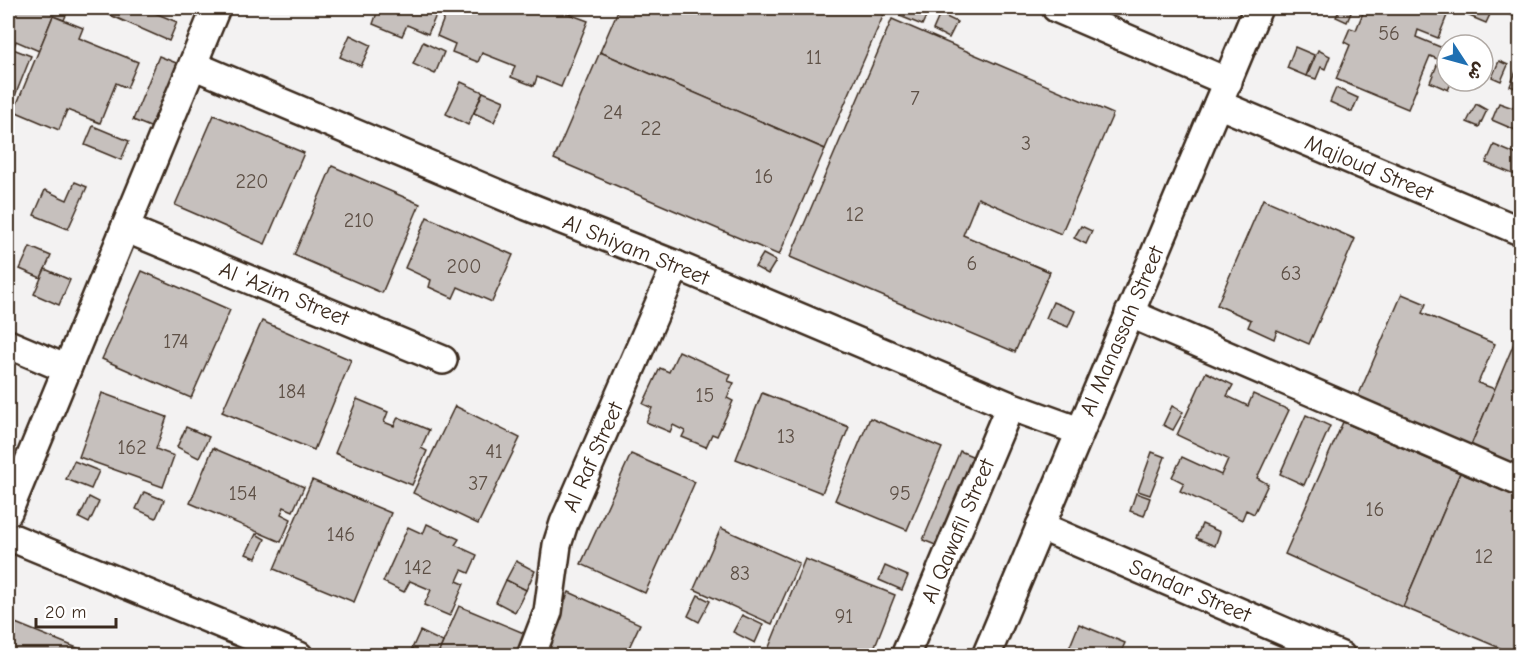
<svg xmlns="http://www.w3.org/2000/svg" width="1528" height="663" viewBox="0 0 1528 663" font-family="'Comic Neue','Playpen Sans Arabic',sans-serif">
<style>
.building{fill:#c6c0bd;stroke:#3b2a1e;stroke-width:1.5}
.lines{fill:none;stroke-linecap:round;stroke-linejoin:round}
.minor-casing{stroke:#3b2a1e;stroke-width:32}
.minor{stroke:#fff;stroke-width:27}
.labels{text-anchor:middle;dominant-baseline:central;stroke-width:6;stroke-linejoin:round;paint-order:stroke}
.number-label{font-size:20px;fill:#5e5046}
.street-label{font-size:22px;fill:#3b2a1e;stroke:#fff}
</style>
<rect width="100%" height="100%" fill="#f3f2f2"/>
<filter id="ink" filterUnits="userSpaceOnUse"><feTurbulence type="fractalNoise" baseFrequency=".0167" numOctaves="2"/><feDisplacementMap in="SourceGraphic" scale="12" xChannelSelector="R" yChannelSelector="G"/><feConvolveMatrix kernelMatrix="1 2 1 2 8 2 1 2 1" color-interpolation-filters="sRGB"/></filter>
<g filter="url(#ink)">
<!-- building -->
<g class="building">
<path d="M8,8H69L64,20L53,16L39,51L16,41L13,49L8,47Z"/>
<path d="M94,8H143L177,22L169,41Z"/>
<path d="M372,8H439L428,34L407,25L402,36L373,24L378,10Z"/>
<path d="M448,8H553L588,21L561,87L537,77L534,86L511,77L515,66L482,53L478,62L452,52L455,44L437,36Z"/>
<path d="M619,8H870L884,14L825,149L600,52Z"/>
<path d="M903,8H930L922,25L900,16Z"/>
<path d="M1341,8H1353L1347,22L1336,17Z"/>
<path d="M1365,8H1450L1438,38L1418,30L1416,37L1445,49L1440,60L1430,56L1408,109L1336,79L1350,45L1344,42L1350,28L1356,30Z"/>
<path d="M1470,8H1493L1486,23L1467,15Z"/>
<path d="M1493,8H1516L1513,16Z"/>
<path d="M940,14L957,22L949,38L933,30Z"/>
<path d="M53,16L83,28L79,38L138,62L127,88L116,83L100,123L67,110L59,130L14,111Z"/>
<path d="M892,19L1113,114L1061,234L978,198L963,235L1050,272L1015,352L790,257Z"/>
<path d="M350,35L371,45L361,66L340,57Z"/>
<path d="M423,42L444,52L435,74L413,64Z"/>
<path d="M1295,47L1314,55L1306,76L1287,68Z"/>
<path d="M13,49L31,56L9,111L8,62Z"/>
<path d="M1318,50L1330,56L1325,69L1321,67L1316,79L1307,76Z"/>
<path d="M600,52L825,149L779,255L554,159Z"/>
<path d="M159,56L181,65L155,129L133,120Z"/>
<path d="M1499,61L1508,65L1501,81L1492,77Z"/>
<path d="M1519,64L1520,65V90L1510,86Z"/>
<path d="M1437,65L1447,69V81H1452L1448,90L1430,82Z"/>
<path d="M461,82L483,92L468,125L446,114Z"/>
<path d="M1336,88L1358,98L1352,112L1330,102Z"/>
<path d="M1520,90V132L1492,120L1499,103L1513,108Z"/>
<path d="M483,92L504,101L494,122L474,113Z"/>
<path d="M1476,104L1487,110L1479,127L1467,122Z"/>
<path d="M214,115L304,153L265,244L175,205Z"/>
<path d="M93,126L129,141L121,160L85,145Z"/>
<path d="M1494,145L1520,156V177L1486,163Z"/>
<path d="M332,166L420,204L382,293L294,255Z"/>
<path d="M75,182L87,187L68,229L34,215L45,190L67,200Z"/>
<path d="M1263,199L1355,239L1309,344L1277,330L1274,339L1248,327L1251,320L1217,305Z"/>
<path d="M427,217L513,255L492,302L458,287L453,298L429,287L431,280L405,268Z"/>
<path d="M1081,226L1092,231L1086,244L1074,238Z"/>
<path d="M30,247L51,256L41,278L20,269Z"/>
<path d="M763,254L776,261L768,274L755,267Z"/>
<path d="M45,269L70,280L59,305L34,294Z"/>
<path d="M142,271L230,310L191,398L102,359Z"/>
<path d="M1402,294L1426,304L1422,313L1495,344L1478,383L1495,389L1469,450L1356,401Z"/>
<path d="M1053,302L1075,311L1068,327L1046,318Z"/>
<path d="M262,321L351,360L314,450L222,412Z"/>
<path d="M1520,329V472L1469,450Z"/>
<path d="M679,351L731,375L728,381L734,383L727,398L733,401L717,436L712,434L706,447L682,437L685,431L673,425L670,432L646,422L652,408L643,404L660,368L669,372Z"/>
<path d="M1206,372L1233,385L1227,396L1248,406L1253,394L1289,410L1257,478L1268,484L1254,514L1246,510L1242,520L1180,491L1184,483L1172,477L1182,457L1221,475L1228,459L1177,435Z"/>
<path d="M102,393L167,417L156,449L174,456L163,487L79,457Z"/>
<path d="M762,393L849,427L822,493L736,459Z"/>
<path d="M357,399L388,412L384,422L394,426L398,417L429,430L421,448L427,451L412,485L335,453Z"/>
<path d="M455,406L520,438L478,524L413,493Z"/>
<path d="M1172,406L1183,412L1173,430L1163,425Z"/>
<path d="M1306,415L1330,426L1304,485L1280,474Z"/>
<path d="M870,418L942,448L907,530L835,500Z"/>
<path d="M1343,422L1460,473L1403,607L1285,554Z"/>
<path d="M186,427L209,437L199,458L177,447Z"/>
<path d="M213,448L304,487L293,511L284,507L281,514L291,519L281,542L190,503Z"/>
<path d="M960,451L979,459L943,548L923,540Z"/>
<path d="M1152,452L1165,457L1150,495L1138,491Z"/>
<path d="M631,454L695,482L645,593L581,564Z"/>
<path d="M74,461L99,471L91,489L66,479Z"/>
<path d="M1460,473L1520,498V639L1514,654L1403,607Z"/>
<path d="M312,480L391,513L354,602L274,569Z"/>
<path d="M144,492L164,500L156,518L136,509Z"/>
<path d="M1136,493L1150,498L1144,516L1130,511Z"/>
<path d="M89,497L99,502L89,523L79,518Z"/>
<path d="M427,524L459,539L455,545L477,555L469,573L462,570L457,581L464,584L450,616L424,605L431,590L410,581L404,592L383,582L408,527L423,534Z"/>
<path d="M1202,524L1220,532L1215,546L1196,538Z"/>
<path d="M721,528L799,563L772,624L694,589Z"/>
<path d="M256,534L265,539L256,558L246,554Z"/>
<path d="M805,559L895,595L871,656H776L767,652Z"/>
<path d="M516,561L535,571L526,590L506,580Z"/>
<path d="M885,566L908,576L902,590L879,580Z"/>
<path d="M506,580L526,590L515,612L496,602Z"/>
<path d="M569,592L640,624L625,656H540Z"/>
<path d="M698,595L710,601L699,622L688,616Z"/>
<path d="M459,606L526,634L517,656H437Z"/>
<path d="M742,615L763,625L755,643L733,632Z"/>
<path d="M8,620L97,656H8Z"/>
<path d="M1079,624L1125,643L1119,656H1066Z"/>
<path d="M420,631L443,642L437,656H416L410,653Z"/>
</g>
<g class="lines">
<defs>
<g id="minor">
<path d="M1056,8L1228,82"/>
<path d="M193,65L527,206L676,265L1010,406L1079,431"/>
<path d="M1218,104L1520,231"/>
<path d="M125,228L443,360"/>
<path d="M1129,313L1520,482"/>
<path d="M8,344L67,369"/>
<path d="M8,512L216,8"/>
<path d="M1040,526L1341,656"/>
<path d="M8,536L299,656"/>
<path d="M531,656L548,612L557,545L564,523L676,265"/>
<path d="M905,656L1010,406"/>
<path d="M986,656L1258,8"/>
</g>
</defs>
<!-- minor casing -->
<use href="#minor" class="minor-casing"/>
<!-- minor -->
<use href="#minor" class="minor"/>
</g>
</g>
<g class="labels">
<!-- number labels -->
<g class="number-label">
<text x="1389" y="33">56</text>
<text x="814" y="57">11</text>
<text x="915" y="98">7</text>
<text x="613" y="112">24</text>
<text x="651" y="128">22</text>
<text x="1026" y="143">3</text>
<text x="764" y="176">16</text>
<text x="252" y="181">220</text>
<text x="855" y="214">12</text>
<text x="359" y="220">210</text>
<text x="972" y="263">6</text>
<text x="464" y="266">200</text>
<text x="1291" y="273">63</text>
<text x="176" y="341">174</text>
<text x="292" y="391">184</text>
<text x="705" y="395">15</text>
<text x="786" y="436">13</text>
<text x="132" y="447">162</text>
<text x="494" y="451">41</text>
<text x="478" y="483">37</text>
<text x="243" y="493">154</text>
<text x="900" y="493">95</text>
<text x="1375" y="509">16</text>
<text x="341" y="534">146</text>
<text x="1484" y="556">12</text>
<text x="418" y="567">142</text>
<text x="740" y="573">83</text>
<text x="844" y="616">91</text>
</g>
<!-- street labels -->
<g class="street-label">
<text transform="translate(1369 168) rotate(23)">Majloud Street</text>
<text transform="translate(636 250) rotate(22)">Al Shiyam Street</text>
<text transform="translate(284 294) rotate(22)">Al 'Azim Street</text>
<text transform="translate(1122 331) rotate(-67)">Al Manassah Street</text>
<text transform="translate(593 457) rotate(-66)">Al Raf Street</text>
<text transform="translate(958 531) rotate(-67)">Al Qawafil Street</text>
<text transform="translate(1190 591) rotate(23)">Sandar Street</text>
</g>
</g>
<!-- margin -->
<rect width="1528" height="663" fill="none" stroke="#fff" stroke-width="30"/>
<rect x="15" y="15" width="1498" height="633" fill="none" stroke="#3b2a1e" stroke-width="2" filter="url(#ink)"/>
<!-- north arrow -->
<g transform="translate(1465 63) rotate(126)"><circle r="28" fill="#ffffff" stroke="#b1aaa5" stroke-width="1.5"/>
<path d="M0-4.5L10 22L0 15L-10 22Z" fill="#1f6fb2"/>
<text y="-9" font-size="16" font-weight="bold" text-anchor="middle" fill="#3b2a1e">ش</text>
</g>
<!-- scale -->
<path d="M36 618v9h80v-9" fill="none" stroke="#3b2a1e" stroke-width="3"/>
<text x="45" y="618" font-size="18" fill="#3b2a1e" stroke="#ffffff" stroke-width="4.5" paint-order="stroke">20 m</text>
</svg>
